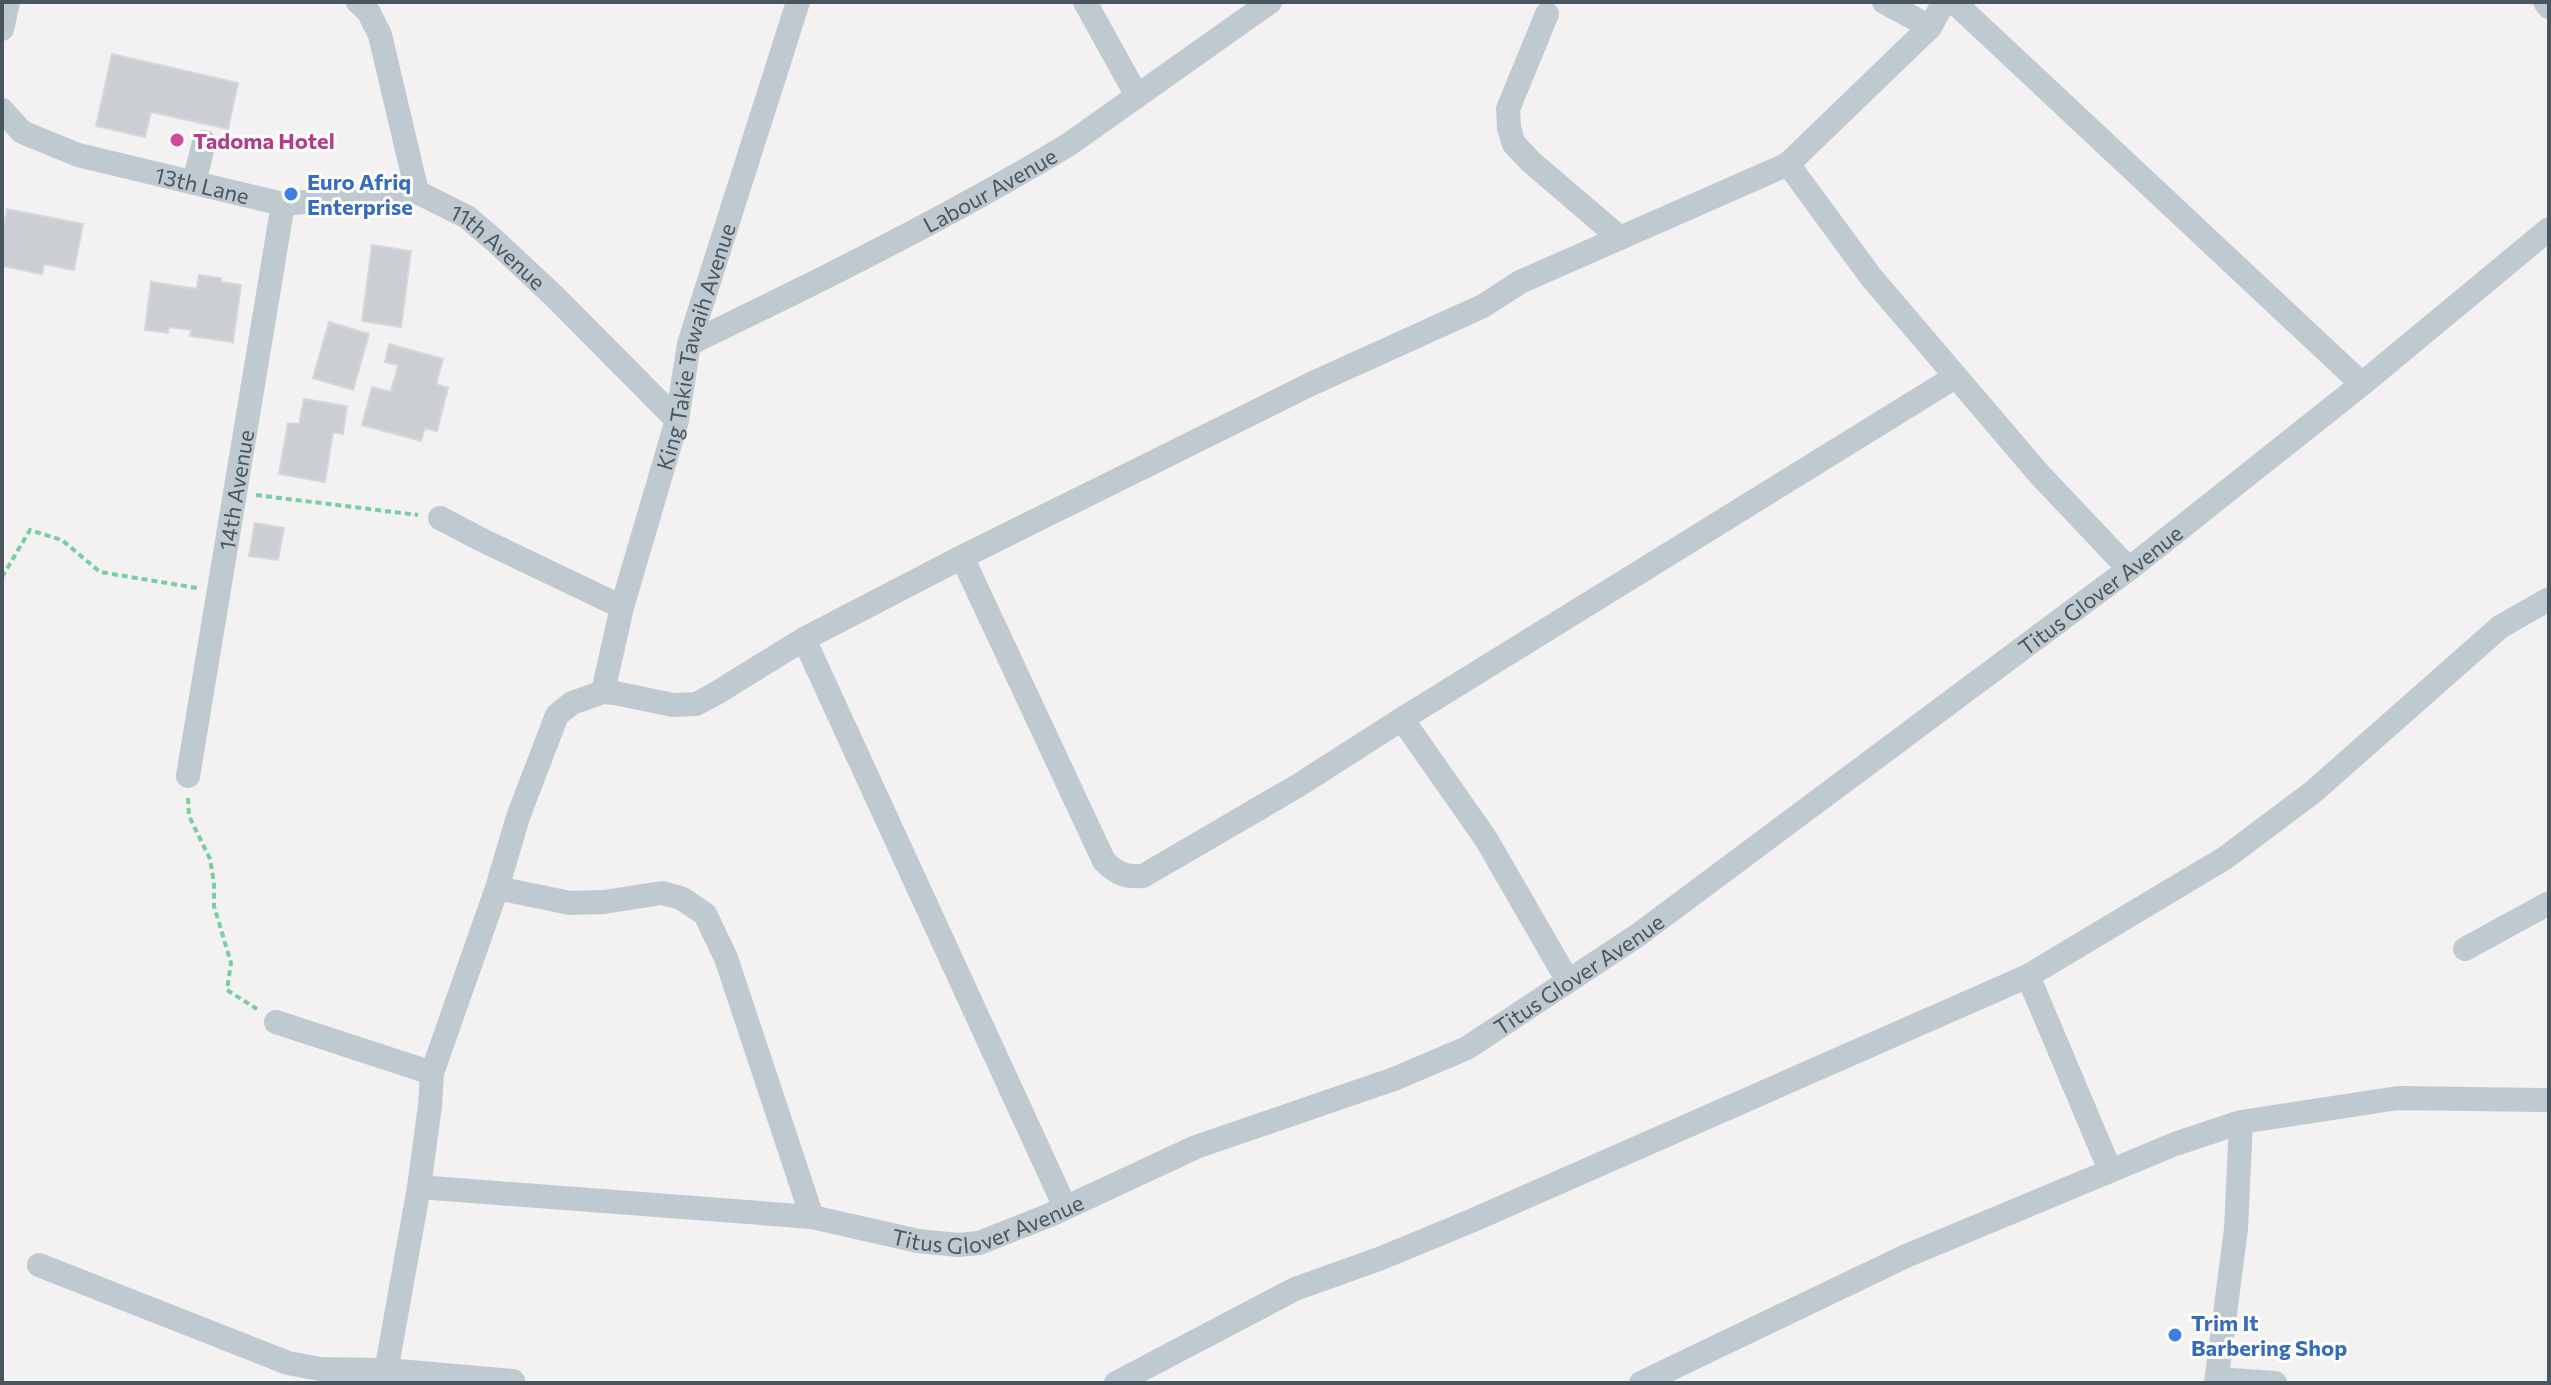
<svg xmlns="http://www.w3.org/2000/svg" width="2551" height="1385" viewBox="0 0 2551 1385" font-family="Commissioner,sans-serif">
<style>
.building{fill:#cbced3;stroke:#d5d7dc;stroke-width:2}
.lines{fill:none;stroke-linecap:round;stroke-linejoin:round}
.path{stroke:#78cea0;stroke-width:4;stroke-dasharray:6 4;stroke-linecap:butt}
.minor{stroke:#bfc9d0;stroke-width:24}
.hotel-dot{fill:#d1479c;stroke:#fff;stroke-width:3}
.shop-dot{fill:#3f7fe0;stroke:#fff;stroke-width:3}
.labels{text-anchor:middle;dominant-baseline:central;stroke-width:6;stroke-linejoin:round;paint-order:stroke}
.hotel-label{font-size:22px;font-weight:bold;fill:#b23c85;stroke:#fff;text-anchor:start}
.shop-label{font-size:22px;font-weight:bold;fill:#366cbe;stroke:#fff;text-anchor:start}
.street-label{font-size:22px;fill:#49555f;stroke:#fff}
</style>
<rect width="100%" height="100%" fill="#f3f1f1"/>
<!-- building -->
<g class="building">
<path d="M112,54L238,83L228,129L151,112L145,137L96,126Z"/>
<path d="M7,209L83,224L74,270L44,264L42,274L2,266V235Z"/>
<path d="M372,245L411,251L401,327L362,321Z"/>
<path d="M199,275L221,278V282L241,285L233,342L190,336L191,330L169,327L168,333L145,330L151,282L197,289Z"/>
<path d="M329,322L369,334L353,390L313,378Z"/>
<path d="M389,344L443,359L436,384L448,388L437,431L425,428L421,441L362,425L372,387L391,392L398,365L385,362Z"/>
<path d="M304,399L347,406L343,434L333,432L325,482L279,474L288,423L299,424Z"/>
<path d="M255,523L284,528L278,560L249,556Z"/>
</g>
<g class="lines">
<!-- path -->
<g class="path">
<path d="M256,495L418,515"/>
<path d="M2,577L30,530L62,540L100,572L197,588"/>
<path d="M188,798L189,816L210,859L214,883V906L231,963L227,990L257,1009"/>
</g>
<!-- minor -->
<g class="minor">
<path id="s1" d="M358,2L368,11L380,35L417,192L467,217L494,240L554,296L677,420"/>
<path d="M1085,2L1137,96"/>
<path d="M1884,2L1930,27"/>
<path d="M1954,2L2362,384"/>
<path d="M2545,2L2549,7"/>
<path d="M1547,14L1508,109L1509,128L1514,144L1531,162L1620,238"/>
<path d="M2,29L8,2"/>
<path id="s2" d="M2,110L22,132L78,155L283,204L417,192"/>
<path d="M1788,164L1871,277L2040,475L2129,569"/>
<path d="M194,183L204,142"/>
<path id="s3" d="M689,344C817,282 945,219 1068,145L1270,2"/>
<path d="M440,518L482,540L622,607"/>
<path d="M962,557L1104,861C1117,874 1125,877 1143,876L1299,785L1402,719L1955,377"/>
<path d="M804,639L1065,1207"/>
<path id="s4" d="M603,692L622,607L677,420L689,344L798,2"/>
<path d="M1402,719L1486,839L1568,981"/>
<path id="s5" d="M188,776L283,204"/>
<path d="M497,888L570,903L604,902L662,893L681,898L705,914L726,958L812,1217"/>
<path d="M2465,949L2549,903"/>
<path d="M2028,976L2110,1170"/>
<path d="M276,1022L432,1073"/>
<path id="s6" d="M419,1187L812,1217L918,1241L958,1245L979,1243L1050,1215L1196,1147L1394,1079L1467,1048L1638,935L2129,569L2362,384L2549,229"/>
<path d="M39,1265L288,1363L320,1369L387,1370L513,1381"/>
<path d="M2217,1379L2275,1383"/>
<path d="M384,1383L419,1187L430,1106L432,1073L497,888L518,817L557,715L572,703L603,692L615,693L673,705L696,704L715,694L804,639L962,557L1311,384L1483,306L1520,282L1788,164L1930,27L1944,2"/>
<path d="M1116,1383L1295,1289L1379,1259L1471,1221L2028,976L2225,858L2313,792L2500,627L2549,599"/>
<path d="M1641,1383L1906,1256L2175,1144L2241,1122L2398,1098L2549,1100"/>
<path d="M2216,1383L2236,1229L2241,1122"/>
</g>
</g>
<!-- markers -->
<circle class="hotel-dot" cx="177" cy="140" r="8"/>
<g class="shop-dot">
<circle cx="291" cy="194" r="8"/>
<circle cx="2175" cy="1335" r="8"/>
</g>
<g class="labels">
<!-- hotel labels -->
<g class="hotel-label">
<text x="193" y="140">Tadoma Hotel</text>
</g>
<!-- shop labels -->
<g class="shop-label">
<text x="307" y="181">Euro Afriq<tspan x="307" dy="25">Enterprise</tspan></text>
<text x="2191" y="1322">Trim It<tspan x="2191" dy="25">Barbering Shop</tspan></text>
</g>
<!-- street labels -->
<g class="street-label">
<text stroke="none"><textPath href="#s2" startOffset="218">13th Lane</textPath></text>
<text stroke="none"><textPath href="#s3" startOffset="338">Labour Avenue</textPath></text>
<text stroke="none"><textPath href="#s1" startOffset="300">11th Avenue</textPath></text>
<text stroke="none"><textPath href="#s4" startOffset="358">King Takie Tawaih Avenue</textPath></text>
<text stroke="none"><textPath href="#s5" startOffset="290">14th Avenue</textPath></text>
<text stroke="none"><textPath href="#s6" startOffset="1872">Titus Glover Avenue</textPath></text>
<text stroke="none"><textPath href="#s6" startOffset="1224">Titus Glover Avenue</textPath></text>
<text stroke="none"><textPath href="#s6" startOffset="576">Titus Glover Avenue</textPath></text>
</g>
</g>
<!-- border -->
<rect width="2551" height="1385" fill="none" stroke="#49555f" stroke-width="8"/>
</svg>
